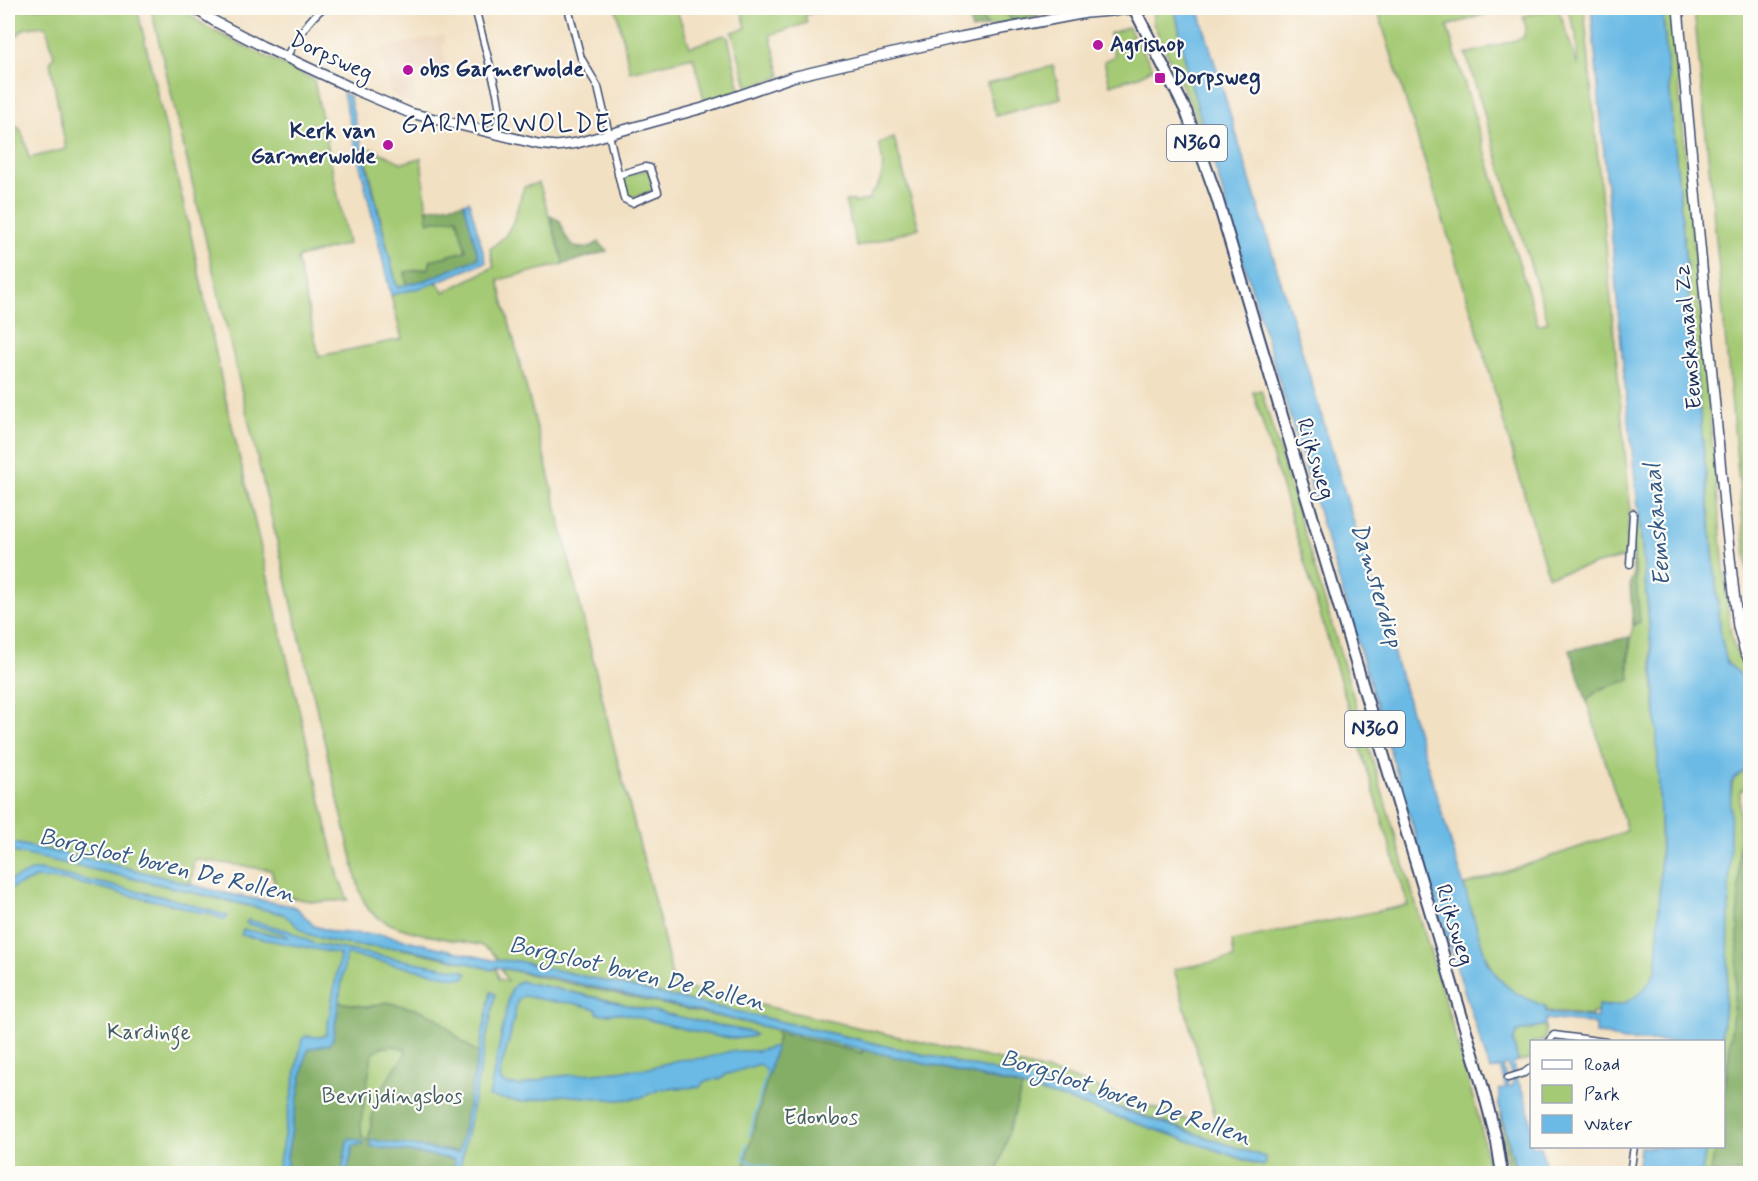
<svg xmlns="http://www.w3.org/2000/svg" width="1758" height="1181" viewBox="0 0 1758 1181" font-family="Mynerve,sans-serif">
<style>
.built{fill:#ecd3ba}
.green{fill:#a5ca75;stroke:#607c6a;stroke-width:1.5;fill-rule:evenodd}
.forest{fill:#84ae66;stroke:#506e62;stroke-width:1.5;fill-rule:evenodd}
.water{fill:#6abae5;stroke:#4274a2;stroke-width:1.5}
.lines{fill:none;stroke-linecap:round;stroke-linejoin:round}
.stream{stroke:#6abae5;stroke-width:2}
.street-casing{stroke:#3b4a6d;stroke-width:9}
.secondary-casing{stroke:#3b4a6d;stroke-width:12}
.primary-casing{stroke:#3b4a6d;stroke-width:14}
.street{stroke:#fff;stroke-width:6}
.secondary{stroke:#fff;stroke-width:9}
.primary{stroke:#fff;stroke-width:10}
.poi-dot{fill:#b5179e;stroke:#fdfcf7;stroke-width:2}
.labels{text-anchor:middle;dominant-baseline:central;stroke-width:4.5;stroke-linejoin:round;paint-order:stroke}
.shield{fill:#fdfcf7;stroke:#5f6c8c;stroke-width:1.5}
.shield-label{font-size:21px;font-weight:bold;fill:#1b2f5e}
.poi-label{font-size:22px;font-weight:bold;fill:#1b2f5e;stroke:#fdfcf7;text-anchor:start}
.street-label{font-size:22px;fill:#1b2f5e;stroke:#fdfcf7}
.park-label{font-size:22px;fill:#445e65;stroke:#fdfcf7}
.water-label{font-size:24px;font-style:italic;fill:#335986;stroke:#fdfcf7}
.quarter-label{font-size:26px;letter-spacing:1.5px;fill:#1b2f5e;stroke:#fdfcf7}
</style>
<rect width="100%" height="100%" fill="#fdfcf7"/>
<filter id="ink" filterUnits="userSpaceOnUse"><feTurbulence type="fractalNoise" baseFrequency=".0167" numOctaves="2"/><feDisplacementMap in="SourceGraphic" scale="12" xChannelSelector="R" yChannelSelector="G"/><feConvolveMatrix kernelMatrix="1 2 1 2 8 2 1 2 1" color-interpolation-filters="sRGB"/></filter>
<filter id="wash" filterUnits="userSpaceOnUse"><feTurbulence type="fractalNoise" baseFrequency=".008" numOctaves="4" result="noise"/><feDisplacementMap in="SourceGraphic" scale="24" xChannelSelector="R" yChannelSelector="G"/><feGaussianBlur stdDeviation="1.35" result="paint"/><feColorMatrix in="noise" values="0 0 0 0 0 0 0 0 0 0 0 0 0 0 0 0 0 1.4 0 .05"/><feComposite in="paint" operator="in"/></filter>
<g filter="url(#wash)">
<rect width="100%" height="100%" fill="#f2e0c2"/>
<!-- built -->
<path class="built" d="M443,35L445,43L442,45L447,67L415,74V104L391,95L381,48Z"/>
<!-- green -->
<g class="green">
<path d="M8,8H137L192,240L224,392L339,878L348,900L315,902L278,895L271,870L194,859L191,884L100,861L8,842V121C24,125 25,143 29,158L66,149L50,62L54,56L46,26L25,28L11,41L8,27Z"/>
<path d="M151,8H180L210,29L314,80L348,244L299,257L297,260L319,356L402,339L391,295L437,282L444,292L494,267L490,249L505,236L513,222L524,187L539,183L564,264L498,280L543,451L614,747L660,922L674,985L1060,1074L1219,1131L1174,969L1234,958L1232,941L1408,905L1253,392L1261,390L1446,1004L1480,1123L1489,1173H8V849L283,914L293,921L374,947L398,948L464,962L493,970L496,967L499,979L507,981L501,968L863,1049L862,1053L777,1033L1017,1101L1022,1087L1065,1099L1263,1166L1265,1164V1157L1104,1102L986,1069L518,961L498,962C495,952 488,949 480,945C451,939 383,932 367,907C360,895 357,881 354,867ZM520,981L603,999L640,1009L517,983Z"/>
<path d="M616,8H676L690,47L724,35L728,37L740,90L705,103L693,57L630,72Z"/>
<path d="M741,8H834L805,15L807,23L770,35L781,76L748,88L732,32L746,28Z"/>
<path d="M975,8H1001L1014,22L988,26Z"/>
<path d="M1157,8H1175L1187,70L1215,167L1193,109L1153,23V17Z"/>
<path d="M1377,8H1505L1447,26L1538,325L1548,322L1466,54L1523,38L1526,28L1523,16L1558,8L1578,66L1576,34L1567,8H1584L1630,506L1626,554L1622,558L1548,576L1473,316Z"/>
<path d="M1662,8H1672L1728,611C1730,623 1730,636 1734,646C1740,662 1750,665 1750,682L1727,663L1721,637Z"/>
<path d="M1694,8H1750V597Z"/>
<path d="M1128,27L1153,68L1139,76L1110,85L1104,61L1115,56L1109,34Z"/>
<path d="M1053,66L1061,98L996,116L987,83Z"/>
<path d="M894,138L919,228L857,247L845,201H854L855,203L871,199L870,195C886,181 884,162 879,143Z"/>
<path d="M364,149H373L402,163L421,158L428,222L457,218L466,251L431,260L429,268L405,272L407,285L397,287Z"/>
<path d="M648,169L655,190L628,199L622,177Z"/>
<path d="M1634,519H1638L1640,525C1651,647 1663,767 1660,889C1660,909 1662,955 1656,971C1647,995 1624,1010 1599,1005L1597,1013H1592V1016L1546,1011L1547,1007C1536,1003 1522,999 1512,992C1483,971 1473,919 1463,886L1627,831L1587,702C1595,687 1614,685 1630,680C1628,661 1630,644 1633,625L1639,621L1633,546Z"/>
<path d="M1750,766V785L1740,791L1738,957L1729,1055L1724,1093V1042H1721L1728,974L1730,802L1733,780Z"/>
<path d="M1545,1025L1546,1037L1543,1041L1532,1042L1531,1060L1518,1061L1513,1041L1517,1032Z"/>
<path d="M1706,1147H1715L1711,1173L1702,1174Z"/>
</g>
<!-- forest -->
<g class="forest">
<path d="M966,8H975L988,26L972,30Z"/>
<path d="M1001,8H1036L1039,17L1014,22Z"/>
<path d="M464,203L479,258L426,280L407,285L405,272L429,268L431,260L466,251L457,218L428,222L427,209Z"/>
<path d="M550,216L560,221C563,232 570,251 585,248C590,248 595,244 599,242L607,251L564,264Z"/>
<path d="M1633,546L1640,622L1633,625L1630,583L1633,576Z"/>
<path d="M1630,637L1628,663L1630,680C1614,685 1595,687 1587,702L1570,650Z"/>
<path d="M1739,845H1742L1741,855L1745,856V883L1750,884V1173H1711L1715,1147L1724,1146V1093L1729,1055L1738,957Z"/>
<path d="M339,1002L368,1007L386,1002L420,1010L436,1017L463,1042L479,1053L459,1151L370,1146L453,1159L455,1161L453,1173H347L353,1146L363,1143L347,1141L342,1173H290L287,1170V1156L306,1055L309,1049L333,1039ZM393,1046L406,1050V1053C393,1071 378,1090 373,1112C371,1122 370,1132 368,1141L362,1136L361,1122L372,1055L379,1048Z"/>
<path d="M776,1032L862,1053L863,1049L1022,1087L997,1173L742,1174L778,1037Z"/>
<path d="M1499,1104L1517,1173H1508Z"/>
</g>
<!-- water -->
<g class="water">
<path d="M1175,8H1198L1487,962C1506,991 1516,994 1546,1007V1013L1597,1018L1598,1005C1626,1010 1645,993 1657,969L1661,843L1655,688L1640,525L1623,365L1591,8H1662L1721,637L1727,663L1750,682V766L1733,780L1731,784L1728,974L1721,1041H1623L1608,1035L1596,1034V1024L1546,1019L1545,1025L1517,1032L1513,1041L1518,1061L1513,1063L1515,1074L1512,1075L1507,1065L1503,1066L1509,1087L1513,1086V1079L1516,1078C1530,1103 1531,1118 1532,1146L1541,1147L1547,1173H1517L1499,1104V1090L1506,1088L1500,1067L1490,1070L1434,897L1207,140L1187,70Z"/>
<path d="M343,93L349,96L397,287L426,280L479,258L464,203L469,201L486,262L424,287L391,295Z"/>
<path d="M8,842L100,861L224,893L292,906L298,909L314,926L334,932L384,935L492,960L518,961L986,1069L1046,1084L1265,1157L1266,1164L1263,1166L1065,1099L1012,1084L550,977L501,968L496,967L493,970C462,961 430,952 399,948C391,947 383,948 376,947C354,946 328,942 308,934C298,929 292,920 283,914L154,883L8,851Z"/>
<path d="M40,870L173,899L228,916L225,920L207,913L197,912L175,905L118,893L110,890L62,880L35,878C27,883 17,885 8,890V881L32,871Z"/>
<path d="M248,920L287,930L315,944L464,971L467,974L464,978H456L349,955L346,956L333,1039L329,1044L309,1049L306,1055L287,1156V1170L290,1173H277L302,1039L306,1036L321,1037L326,1035L340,954L241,935L243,930H246L288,937L283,933L247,924L246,922Z"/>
<path d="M520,981C597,997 674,1017 751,1032L755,1035C731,1048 646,1016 617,1013C610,1013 604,1015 598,1014L596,1009L573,1003L556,1002L524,996L519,998L517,1003L509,1041L501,1068L500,1078L503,1083L519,1086L550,1077L650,1068L678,1060L706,1058L731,1051H757L776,1046L769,1073L760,1064L725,1075L723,1078L704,1082L700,1087L662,1089L639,1098L618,1100L562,1095L522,1102L489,1097L509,996L512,988Z"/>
<path d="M491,992L495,994L491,1016L459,1173H453L455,1161L453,1159L370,1146L371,1140H374L457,1153L459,1151Z"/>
<path d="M350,1138L362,1141L363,1144L353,1146L347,1173H342L347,1141Z"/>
<path d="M1640,1147H1706L1702,1173H1637Z"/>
</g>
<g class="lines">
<!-- stream -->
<g class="stream">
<path d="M749,1136L767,1071"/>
<path d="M747,1143L744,1159L776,1170"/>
</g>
</g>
</g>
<g filter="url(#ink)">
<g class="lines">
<defs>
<g id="street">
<path d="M475,8L497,93L500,111L495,133"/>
<path d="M568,8L581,58L598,87L624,199L632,203L658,192L650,168L645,167L618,175"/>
<path d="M1135,9L1149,8"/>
<path d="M286,57C297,39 307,21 323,8"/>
<path d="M1630,564L1633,513"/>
<path d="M1548,1042L1554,1035L1606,1042"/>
<path d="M1508,1078L1524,1073L1532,1067"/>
<path d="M1630,1174L1634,1146"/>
</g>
<g id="secondary">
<path d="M194,8L214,21L262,46L356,90L410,113L538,144L556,146L577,143L703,108L792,77L961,37L1086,13L1135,9"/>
<path d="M1678,8L1725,514L1738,627L1745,652L1750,660"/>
</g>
<path id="primary" d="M1134,8L1186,111L1217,198L1481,1081L1497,1142L1502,1174"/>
</defs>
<!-- street casing -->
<use href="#street" class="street-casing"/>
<!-- secondary casing -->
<use href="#secondary" class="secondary-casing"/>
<!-- primary casing -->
<use href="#primary" class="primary-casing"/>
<!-- street -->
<use href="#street" class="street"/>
<!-- secondary -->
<use href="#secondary" class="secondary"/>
<!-- primary -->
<use href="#primary" class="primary"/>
</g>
</g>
<!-- markers -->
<g class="poi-dot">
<circle cx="1098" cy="45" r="6"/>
<circle cx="408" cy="70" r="6"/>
<rect x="1154" y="72" width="12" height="12" rx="3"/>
<circle cx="388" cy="145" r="6"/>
</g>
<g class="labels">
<!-- shield labels -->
<g class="shield">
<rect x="1167" y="125" width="60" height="36" rx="4.5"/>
<rect x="1345" y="711" width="60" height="36" rx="4.5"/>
</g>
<g class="shield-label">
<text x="1197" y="143">N360</text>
<text x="1375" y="729">N360</text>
</g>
<!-- poi labels -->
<g class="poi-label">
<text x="1110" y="45">Agrishop</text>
<text x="420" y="70">obs Garmerwolde</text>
<text x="1172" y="78">Dorpsweg</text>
<text x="376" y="132" text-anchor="end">Kerk van<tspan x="376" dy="25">Garmerwolde</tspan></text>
</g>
<!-- street labels -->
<g class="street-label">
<text transform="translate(331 57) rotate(25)">Dorpsweg</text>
<text transform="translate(1689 337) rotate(-95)">Eemskanaal Zz</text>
<text transform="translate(1315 459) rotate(73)">Rijksweg</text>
<text transform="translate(1454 925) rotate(73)">Rijksweg</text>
</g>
<!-- park labels -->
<g class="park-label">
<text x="149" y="1033">Kardinge</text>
<text x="392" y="1097">Bevrijdingsbos</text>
<text x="821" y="1118">Edonbos</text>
</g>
<!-- water labels -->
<g class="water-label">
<text transform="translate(1658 525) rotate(-95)">Eemskanaal</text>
<text transform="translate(1376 585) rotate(73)">Damsterdiep</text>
<text transform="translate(167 866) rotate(13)">Borgsloot boven De Rollen</text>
<text transform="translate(637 974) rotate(13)">Borgsloot boven De Rollen</text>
<text transform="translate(1126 1098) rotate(18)">Borgsloot boven De Rollen</text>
</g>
<!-- quarter labels -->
<g class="quarter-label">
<text x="506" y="125">GARMERWOLDE</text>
</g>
</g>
<!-- margin -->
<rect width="1758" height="1181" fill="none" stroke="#fdfcf7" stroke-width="30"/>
<!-- legend -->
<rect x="1530" y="1040" width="195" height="108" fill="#fdfcf7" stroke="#a3aaba" stroke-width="1.5"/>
<rect x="1542" y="1060" width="30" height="9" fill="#ffffff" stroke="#a3aaba" stroke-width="1.5"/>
<text x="1584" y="1070" font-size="18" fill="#1b2f5e">Road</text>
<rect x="1542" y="1085" width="30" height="18" fill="#a5ca75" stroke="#a3aaba" stroke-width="1.5"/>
<text x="1584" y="1100" font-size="18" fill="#1b2f5e">Park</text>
<rect x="1542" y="1115" width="30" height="18" fill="#6abae5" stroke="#a3aaba" stroke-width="1.5"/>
<text x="1584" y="1130" font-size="18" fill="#1b2f5e">Water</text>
</svg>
